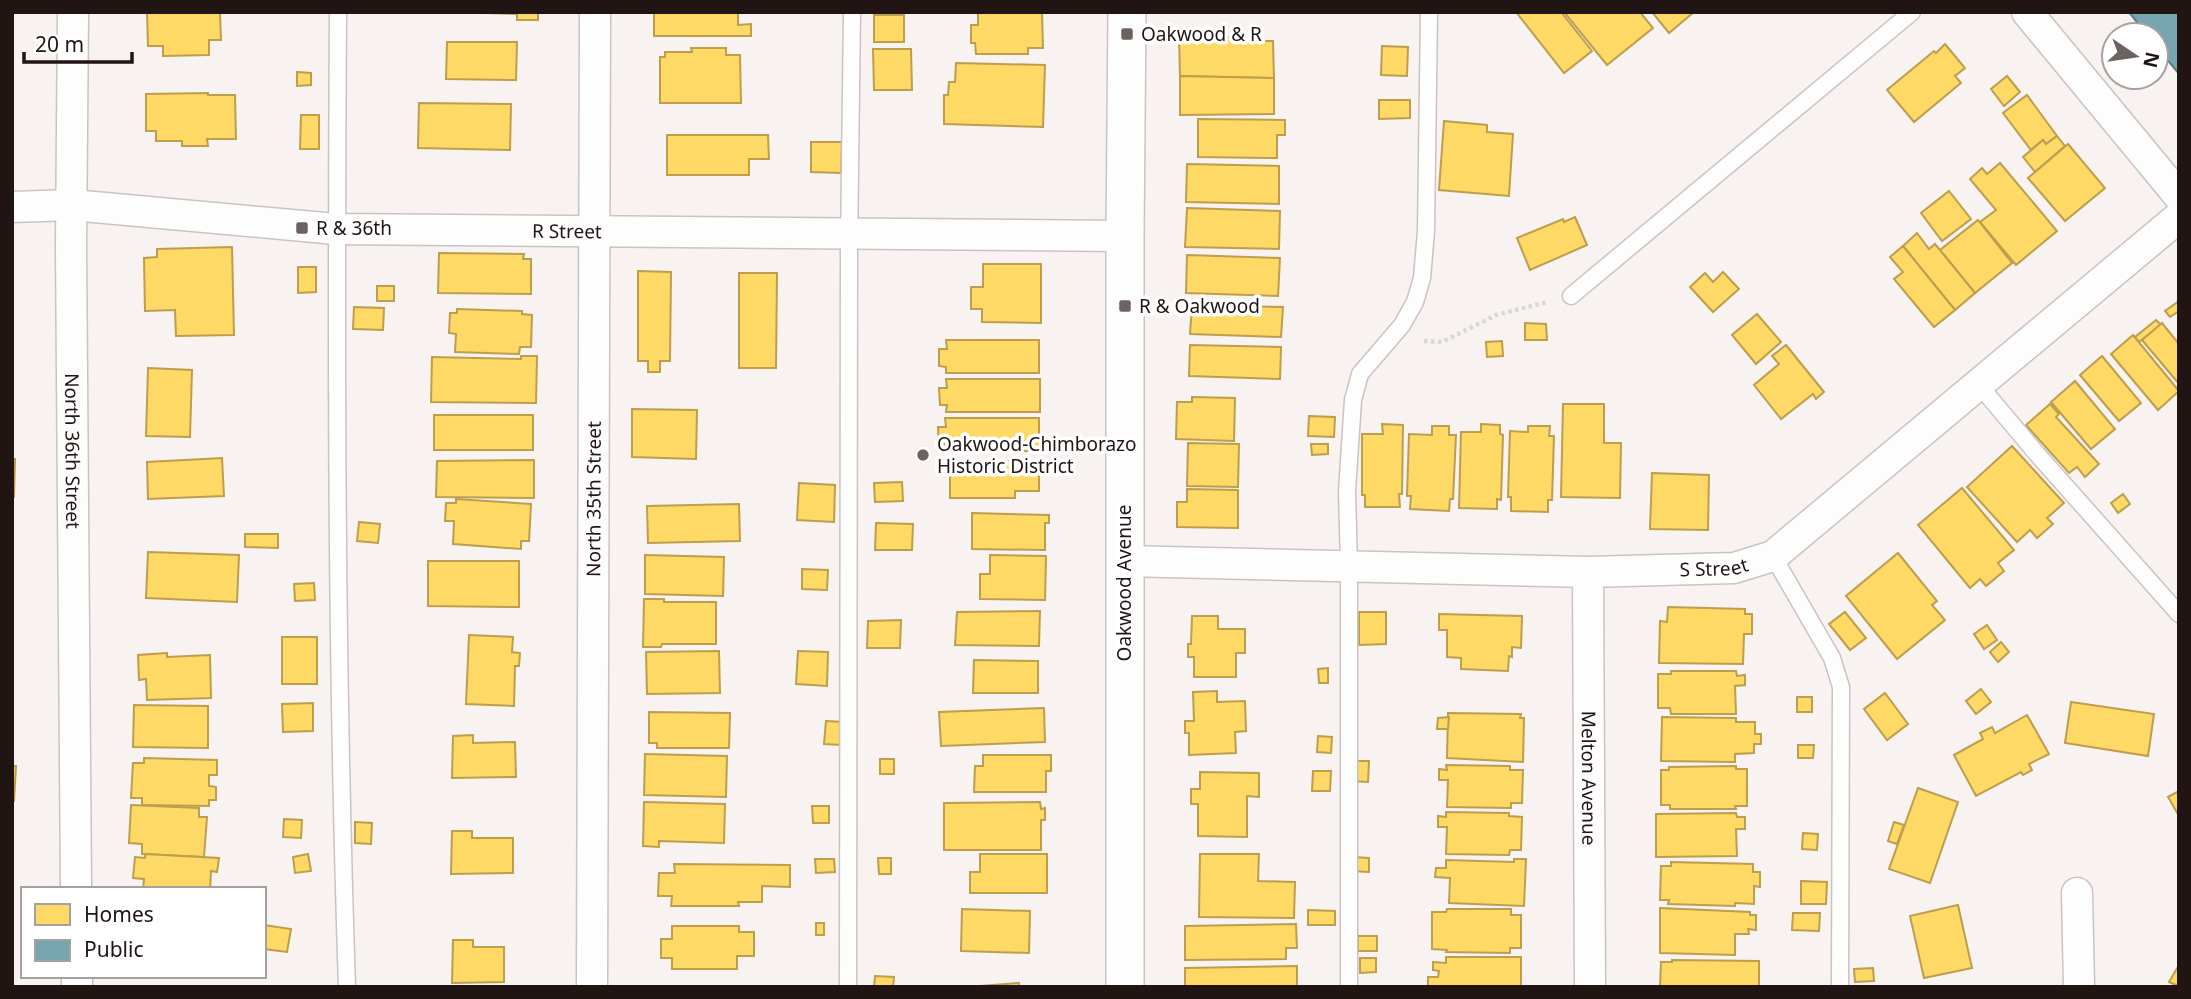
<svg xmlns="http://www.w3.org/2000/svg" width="2191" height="999" viewBox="0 0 2191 999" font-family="'Noto Sans',sans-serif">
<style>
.homes{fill:#ffd966;stroke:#bc9e4d;stroke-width:2}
.public{fill:#76a5af;stroke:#5c7a80;stroke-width:2}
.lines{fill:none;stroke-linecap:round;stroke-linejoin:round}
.service-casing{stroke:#cbc3c1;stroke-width:19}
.minor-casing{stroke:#cbc3c1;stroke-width:33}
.tertiary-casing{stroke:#cbc3c1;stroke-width:40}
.path{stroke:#d9d8d7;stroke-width:4.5;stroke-dasharray:3.5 3.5;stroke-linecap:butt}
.service{stroke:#fefdfd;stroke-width:16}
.minor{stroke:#fefdfd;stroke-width:30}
.tertiary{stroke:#fefdfd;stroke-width:37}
.poi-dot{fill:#6c6260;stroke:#fff;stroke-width:2.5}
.labels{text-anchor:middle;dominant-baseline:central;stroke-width:7;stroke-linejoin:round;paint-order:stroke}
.poi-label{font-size:19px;fill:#201513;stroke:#fff;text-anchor:start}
.street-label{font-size:19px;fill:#201513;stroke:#fff}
</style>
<rect width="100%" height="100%" fill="#f8f2f0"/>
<!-- homes -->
<g class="homes">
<path d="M147,12L220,13L221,40H209V55L163,56V46H148Z"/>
<path d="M454,12H538V20H517V14Z"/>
<path d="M654,12H738V25L751,24V36H654Z"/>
<path d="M978,12H1042L1043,48H1028V54H976L975,43H971V25H978Z"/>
<path d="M1516,12H1561L1592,51L1564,73Z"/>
<path d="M1564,12H1640L1653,28L1607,65Z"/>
<path d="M1652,12H1694L1669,33Z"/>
<rect x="874" y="15" width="30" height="27"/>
<path d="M1179,37H1242L1243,41H1273L1274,78L1180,76Z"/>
<path d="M447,42H517L516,80L446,79Z"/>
<path d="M1945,44L1965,68L1955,76L1961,83L1914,122L1887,90L1934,51L1936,53Z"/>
<path d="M1382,46L1408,47L1407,76L1381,75Z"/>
<path d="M691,48H726V55H740L741,103H660V57H665V52H692Z"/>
<path d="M873,49H911L912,90H874Z"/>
<path d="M956,63L1045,65L1043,127L944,124V95H948L949,82H955Z"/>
<path d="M297,72L311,73V85L297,86Z"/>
<path d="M1180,76L1274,78V114L1180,115Z"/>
<path d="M2007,76L2020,92L2004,106L1991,89Z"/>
<path d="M208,93V95H235L236,139H207L208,146H182V141H156V131H146V94Z"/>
<path d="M2027,95L2057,136L2046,144L2043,140L2031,150L2003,113Z"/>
<path d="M1379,100H1410V118L1379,119Z"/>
<path d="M419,103L511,104L510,150L418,148Z"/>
<path d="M301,115H319V149H300Z"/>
<path d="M1198,119L1285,120V135H1277V158L1198,157Z"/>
<path d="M1444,121L1487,125V132L1513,134L1509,196L1439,190Z"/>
<path d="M667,135H768L769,159H749V175H667Z"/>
<path d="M2057,136L2065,146L2035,172L2023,157L2043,140L2046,144Z"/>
<path d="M811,142H842L841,173L811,172Z"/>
<path d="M2068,144L2105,188L2065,221L2028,178Z"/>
<path d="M2000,163L2057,231L2016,265L1980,222L1996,210L1970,179L1982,168L1987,174Z"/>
<path d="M1187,164L1279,166V204L1186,202Z"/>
<path d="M1949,191L1971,219L1942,241L1921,213Z"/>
<path d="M1187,208L1280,211L1279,249L1185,247Z"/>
<path d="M1575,217L1587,245L1530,270L1517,238L1563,219L1564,222Z"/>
<path d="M1978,220L2012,263L1975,293L1940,250Z"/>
<path d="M1917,233L1929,249L1935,244L1975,293L1955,310L1903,246Z"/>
<path d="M1903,246L1955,310L1934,327L1894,279L1903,272L1890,257Z"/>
<path d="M232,247L234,335L176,336L175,310L145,311L144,258L157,257V249Z"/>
<path d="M439,253L524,254L523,259H531V294L438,293Z"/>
<path d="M1187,255L1280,258L1278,296L1186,293Z"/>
<path d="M983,264H1041V323L982,322V309H971V287H983Z"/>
<path d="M298,267H316V292L298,293Z"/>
<path d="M638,271L671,272L670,361H660V372H648V361H638Z"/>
<path d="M1723,272L1739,289L1713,312L1690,287L1705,273L1713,282Z"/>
<path d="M739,273H777L776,368H739Z"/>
<rect x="377" y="286" width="17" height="15"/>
<path d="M2179,301V311L2170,317L2165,311Z"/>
<path d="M1192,305L1283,307L1281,337L1190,334Z"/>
<path d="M354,307L384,308L383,330L353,329Z"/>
<path d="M457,309L522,311V314L532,315L531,347H520L519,354L455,352L456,334L449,333L450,313H457Z"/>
<path d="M1757,314L1781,342L1756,364L1732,335Z"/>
<path d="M2156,320L2161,325L2139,342L2135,337Z"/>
<path d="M1525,323L1546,324L1547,340H1525Z"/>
<path d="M2162,323L2179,344V384L2142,340Z"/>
<path d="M2133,335L2179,391L2158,410L2111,354Z"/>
<path d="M946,340H1039V373H946V367L939,366V349H947Z"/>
<path d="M1502,341L1503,356L1487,357L1486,342Z"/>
<path d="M1190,345L1281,347L1280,379L1189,376Z"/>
<path d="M1786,345L1824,392L1816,399L1813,394L1781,419L1754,385L1779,364L1772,356Z"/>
<path d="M521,356H537L536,403L431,402L432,357L521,359Z"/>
<path d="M2102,356L2141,403L2119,421L2080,375Z"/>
<path d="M148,368L192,370L190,437L146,436Z"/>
<path d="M946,379H1040V412H946L947,405H940L939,388H947Z"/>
<path d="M2075,381L2115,429L2091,449L2051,402Z"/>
<path d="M1192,397L1235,398L1234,441L1176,439L1177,402H1192Z"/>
<path d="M1563,404H1604V443H1621L1620,498L1561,497Z"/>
<path d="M2050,404L2059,414L2056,417L2099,464L2085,477L2077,467L2069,473L2026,425Z"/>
<path d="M632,409L697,410L696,459L632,457Z"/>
<rect x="434" y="415" width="99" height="35"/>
<path d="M1309,416L1335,417L1334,437L1308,436Z"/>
<path d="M945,418H1039V451H945L946,444L939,445L938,427H946Z"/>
<path d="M1382,424L1403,425L1402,494H1399L1400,507H1365V495H1362V434H1383Z"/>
<path d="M1481,424L1500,425V434L1503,435L1501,500L1497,499V509L1459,508L1461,432H1481Z"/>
<path d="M1432,426H1449V435H1456L1453,499H1450L1449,511L1410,509L1411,496H1407L1409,434L1432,435Z"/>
<path d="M1528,426H1550L1549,436H1554L1552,500H1548V512L1511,511V497H1508L1510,431L1528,432Z"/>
<path d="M1188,443L1239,444L1238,487L1187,486Z"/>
<path d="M1311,444H1328V454L1312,455Z"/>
<path d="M2012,446L2064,503L2047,518L2053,524L2037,538L2030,530L2017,542L1967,487Z"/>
<path d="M222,458L224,496L148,499L147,462Z"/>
<path d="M12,459H15L14,497H12Z"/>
<path d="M534,460V498L436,497L437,461Z"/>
<path d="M950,461H1039V491H1015V498H950Z"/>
<path d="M1652,473L1709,475L1708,530L1650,529Z"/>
<path d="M902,482L903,501L875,502L874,483Z"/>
<path d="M799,483L835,485L834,522L797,520Z"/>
<path d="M1962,488L2014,550L1998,563L2004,571L1986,586L1980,579L1970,588L1918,525Z"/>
<path d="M1187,489L1238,490V528L1177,527V502H1187Z"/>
<path d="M2123,494L2130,504L2118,513L2111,503Z"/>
<path d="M456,499L531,504L529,541H521V549L453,544L454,521H445L446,503H456Z"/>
<path d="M739,504L740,541L648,543L647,506Z"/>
<path d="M972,513L1049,515V523H1045V550L972,549Z"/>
<path d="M359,522L380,524L378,543L357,541Z"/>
<path d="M876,523L913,524L912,550H875Z"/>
<path d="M245,534H278V548L245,547Z"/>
<path d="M148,552L239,555L237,602L146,598Z"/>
<path d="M1898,553L1937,601L1932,605L1945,620L1897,659L1846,596Z"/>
<path d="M645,555L724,557L723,596L645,594Z"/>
<path d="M990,555L1046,556L1045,600L980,599V574H990Z"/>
<path d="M428,561H519V607L428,606Z"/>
<path d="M802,569L828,570L827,590L802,589Z"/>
<path d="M314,583L315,600L295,601L294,584Z"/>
<path d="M644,599H664V602H716V644H662L661,647H643Z"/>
<path d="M1668,607L1745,609V614H1752V634H1744L1743,664L1659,663L1660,621L1667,622Z"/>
<path d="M1040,611L1039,646L955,645L957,612Z"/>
<path d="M1359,612H1386V644L1359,645Z"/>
<path d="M1845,612L1866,638L1850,650L1829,624Z"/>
<path d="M1439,614L1522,616L1521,648L1512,647V657L1509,656L1508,671L1461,669V658L1447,657V630H1439Z"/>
<path d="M1192,616H1218V629H1245V653H1236V677H1194V657H1188V644H1191Z"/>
<path d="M901,620L900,648H867L868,621Z"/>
<path d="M1987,625L1997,640L1984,649L1974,634Z"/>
<path d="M469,635L513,637L512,652L520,653L519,666H515L514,706L466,704Z"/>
<rect x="282" y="637" width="35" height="47"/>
<path d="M2001,642L2009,652L1998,662L1990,652Z"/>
<path d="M719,651L720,693L647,694L646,652Z"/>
<path d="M798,651L828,652L827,686L796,684Z"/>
<path d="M167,653V657L210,655L211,698L147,700L146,679L139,680L138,655Z"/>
<path d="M974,660L1038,661V693H973Z"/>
<path d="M1328,668V683H1319L1318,669Z"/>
<path d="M1671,671H1736L1737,676L1745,675V685L1735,686L1736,714H1671L1670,708H1658V674H1671Z"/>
<path d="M1981,689L1991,702L1976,714L1966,701Z"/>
<path d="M1217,691V702L1245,701L1246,731L1235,732L1236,753L1189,755V733H1185V721H1194L1193,692Z"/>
<path d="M1885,693L1908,724L1887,740L1864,709Z"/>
<rect x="1797" y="697" width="15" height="15"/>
<path d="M2071,702L2154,714L2148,756L2065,743Z"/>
<path d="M313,703V731L283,732L282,704Z"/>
<path d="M134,705L208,706V748L133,747Z"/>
<path d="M1044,708L1045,742L941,746L939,712Z"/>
<path d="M649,712L730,713L729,748H657V743H649Z"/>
<path d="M1448,713L1521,714L1520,718H1524L1523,762L1447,758Z"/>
<path d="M2027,715L2049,754L2029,764L2032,770L2023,775L2021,772L1976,796L1954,755L1983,739L1980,733L1992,727L1995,733Z"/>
<path d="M1449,717L1448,729H1437L1438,718Z"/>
<path d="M1662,717L1736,718V722H1755V734H1761V744H1754V753L1735,754V762L1661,761Z"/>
<path d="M826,721L843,722L841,745L824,744Z"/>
<path d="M473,735V743L515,742L516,777L452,778L453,736Z"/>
<path d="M1318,736L1332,737L1331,753L1317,752Z"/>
<path d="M1798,745H1814L1813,758H1798Z"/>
<path d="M645,754L727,756L726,797L644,795Z"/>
<path d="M983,755H1051V771H1046V792H974L975,766H983Z"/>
<path d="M144,758L217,760V775H209V786L216,787V800H209V806L142,805V798H131L133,763H144Z"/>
<rect x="880" y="759" width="14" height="15"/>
<path d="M1350,761H1369L1368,782L1350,781Z"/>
<path d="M1446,765L1510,766V770H1523L1522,803H1511V808L1447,807L1448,780H1439V769L1447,770Z"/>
<path d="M12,766H16L14,801H12Z"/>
<path d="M1736,766V769H1747V806H1735L1736,809H1670V805H1661V770H1669V767Z"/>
<path d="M1313,771H1331L1330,791H1312Z"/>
<path d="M1200,772L1259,773V797L1247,796V837L1198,836V804H1191V789H1200Z"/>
<path d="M1918,788L1958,802L1930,883L1889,869Z"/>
<path d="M2179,791V816L2168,797Z"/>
<path d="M644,802L725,804L724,843L659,841V847L643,846Z"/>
<path d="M1040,802L1041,809L1045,808V820H1041V850H944V803Z"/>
<path d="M131,805L199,808V817H207L204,857L142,854V844L129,843Z"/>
<path d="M812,806H829V823H813Z"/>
<path d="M1446,812L1509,813V816L1522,817L1521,850H1510L1509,855L1446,854L1447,827H1438V816L1446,817Z"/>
<path d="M1736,813L1737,817H1745V829H1736L1737,856L1656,857V814Z"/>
<path d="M284,819L302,820L301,838L283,837Z"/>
<path d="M355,822L372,823L371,844L355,843Z"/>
<path d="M1894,822L1904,825L1897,844L1888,841Z"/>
<path d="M452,831H472V838H513V873L451,874Z"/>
<path d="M1803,833L1818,834L1817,850L1802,849Z"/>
<path d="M145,854L219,858L217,872L211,871L210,889H143L144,879L133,878L135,857L145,858Z"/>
<path d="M308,854L311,871L295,873L293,857Z"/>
<path d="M980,854H1047V893H970V872H980Z"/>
<path d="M1200,854H1259L1258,881L1295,882L1294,918L1199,917Z"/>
<path d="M1352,857L1369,858V872L1351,871Z"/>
<path d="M878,858H891V874H879Z"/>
<path d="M815,859H834L835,872L816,873Z"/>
<path d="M1514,859H1526L1524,906L1449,903L1450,878L1435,877L1436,868H1446V860L1514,862Z"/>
<path d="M1671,862L1753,864V872H1760V887L1754,886V904L1735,903V906L1668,904L1669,900H1660L1661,866H1671Z"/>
<path d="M674,864L790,865V887L762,886V902H738L739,906H671L672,896H658L659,873H675Z"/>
<path d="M1801,881L1827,882L1826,904H1801Z"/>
<path d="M1958,905L1972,968L1924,978L1910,916Z"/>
<path d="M1660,908L1750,912V915H1756V930L1748,929L1749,934H1735V955L1660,953Z"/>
<path d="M962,909L1030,911L1029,953L961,951Z"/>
<path d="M1447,909H1511V915H1521V948H1510V953L1446,952L1447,950L1432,949V912H1446Z"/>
<path d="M1308,910L1335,911V925H1308Z"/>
<path d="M1793,913H1820L1819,931L1792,930Z"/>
<rect x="816" y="923" width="8" height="12"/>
<path d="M1296,924L1297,948H1286V959L1185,960V926Z"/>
<path d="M264,925L291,929L287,952L264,949Z"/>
<path d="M672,926H739V932H754V956H737V969H672V958H661V939H672Z"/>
<rect x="1358" y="936" width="19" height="15"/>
<path d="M453,940H473V947H504V982L452,983Z"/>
<path d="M1446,957H1521V987H1428V977H1438L1439,971L1433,970V962L1446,963Z"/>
<path d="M1360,958H1376V972L1360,973Z"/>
<path d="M1672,960L1759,961V987H1660L1661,962H1672Z"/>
<path d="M2179,965V987H2176V985L2169,982Z"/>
<path d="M1297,966V987H1185V968Z"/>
<path d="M1873,968L1874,981L1855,982L1854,969Z"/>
<path d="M875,976L894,977L893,987H874Z"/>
<path d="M1019,983V987H967Z"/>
</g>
<!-- public -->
<path class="public" d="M2129,12H2179V74L2156,46V35H2147Z"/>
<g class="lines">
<defs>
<g id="service">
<path d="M338,12C336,337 336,662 347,987"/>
<path d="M1571,296L1912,12"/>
<path d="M1979,385L2037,454L2179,614"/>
<path d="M1773,556L1832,658L1841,687L1840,987"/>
<path d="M848,987L849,247L852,12"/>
<path d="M1349,987V566L1347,491L1353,400L1360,374L1402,325L1415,302L1422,278L1426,231L1429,12"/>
</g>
<g id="minor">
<path id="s1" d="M73,12L71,246L76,889"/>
<path d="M2027,12L2179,196"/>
<path id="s2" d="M12,207L72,205L336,229L1125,236"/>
<path id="s3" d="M1124,561L1588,572L1734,568L1773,556L2179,217"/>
<path id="s4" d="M1588,572L1590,987"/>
<path d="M2077,893L2079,987"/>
<path d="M77,976V987"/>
<path id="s5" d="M592,987L595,12"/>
</g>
<path id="tertiary" d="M1125,987V236L1127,12"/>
</defs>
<!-- service casing -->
<use href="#service" class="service-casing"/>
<!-- minor casing -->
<use href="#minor" class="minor-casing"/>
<!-- tertiary casing -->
<use href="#tertiary" class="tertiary-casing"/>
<!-- path -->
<path class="path" d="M1424,341L1442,342L1496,315L1547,302"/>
<!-- service -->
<use href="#service" class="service"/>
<!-- minor -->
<use href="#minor" class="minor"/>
<!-- tertiary -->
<use href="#tertiary" class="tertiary"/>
</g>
<!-- markers -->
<g class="poi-dot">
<rect x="1120" y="27" width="14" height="14" rx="3.5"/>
<rect x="295" y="221" width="14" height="14" rx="3.5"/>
<rect x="1118" y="299" width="14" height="14" rx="3.5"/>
<circle cx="923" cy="455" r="7"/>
</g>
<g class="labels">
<!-- poi labels -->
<g class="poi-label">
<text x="1141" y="34">Oakwood &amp; R</text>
<text x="316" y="228">R &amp; 36th</text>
<text x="1139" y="306">R &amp; Oakwood</text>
<text x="937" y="444">Oakwood-Chimborazo<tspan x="937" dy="22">Historic District</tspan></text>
</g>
<!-- street labels -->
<g class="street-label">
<text stroke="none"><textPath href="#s2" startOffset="556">R Street</textPath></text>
<text stroke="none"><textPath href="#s1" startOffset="439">North 36th Street</textPath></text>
<text stroke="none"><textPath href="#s5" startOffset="488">North 35th Street</textPath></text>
<text stroke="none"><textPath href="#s3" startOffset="590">S Street</textPath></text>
<text transform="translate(1124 583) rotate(-90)">Oakwood Avenue</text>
<text stroke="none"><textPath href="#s4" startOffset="206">Melton Avenue</textPath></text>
</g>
</g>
<!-- border -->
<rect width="2191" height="999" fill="none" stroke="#201513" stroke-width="28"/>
<!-- legend -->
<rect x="21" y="887" width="245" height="91" fill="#ffffff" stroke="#a6a1a1" stroke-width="2"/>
<rect x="35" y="904" width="35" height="21" fill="#ffd966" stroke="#a6a1a1" stroke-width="2"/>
<text x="84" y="922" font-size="21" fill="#201513">Homes</text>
<rect x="35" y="940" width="35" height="21" fill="#76a5af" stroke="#a6a1a1" stroke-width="2"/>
<text x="84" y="957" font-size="21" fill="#201513">Public</text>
<!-- north arrow -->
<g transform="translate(2135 56) rotate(103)"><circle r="33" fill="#ffffff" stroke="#a6a1a1" stroke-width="2"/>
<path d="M0-5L12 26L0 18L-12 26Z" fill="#6c6260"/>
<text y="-10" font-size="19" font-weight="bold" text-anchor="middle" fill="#201513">N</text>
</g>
<!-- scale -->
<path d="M24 52v10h108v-10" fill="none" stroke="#201513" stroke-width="3.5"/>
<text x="35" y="52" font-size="21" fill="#201513" stroke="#ffffff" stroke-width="5" paint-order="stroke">20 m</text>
</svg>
